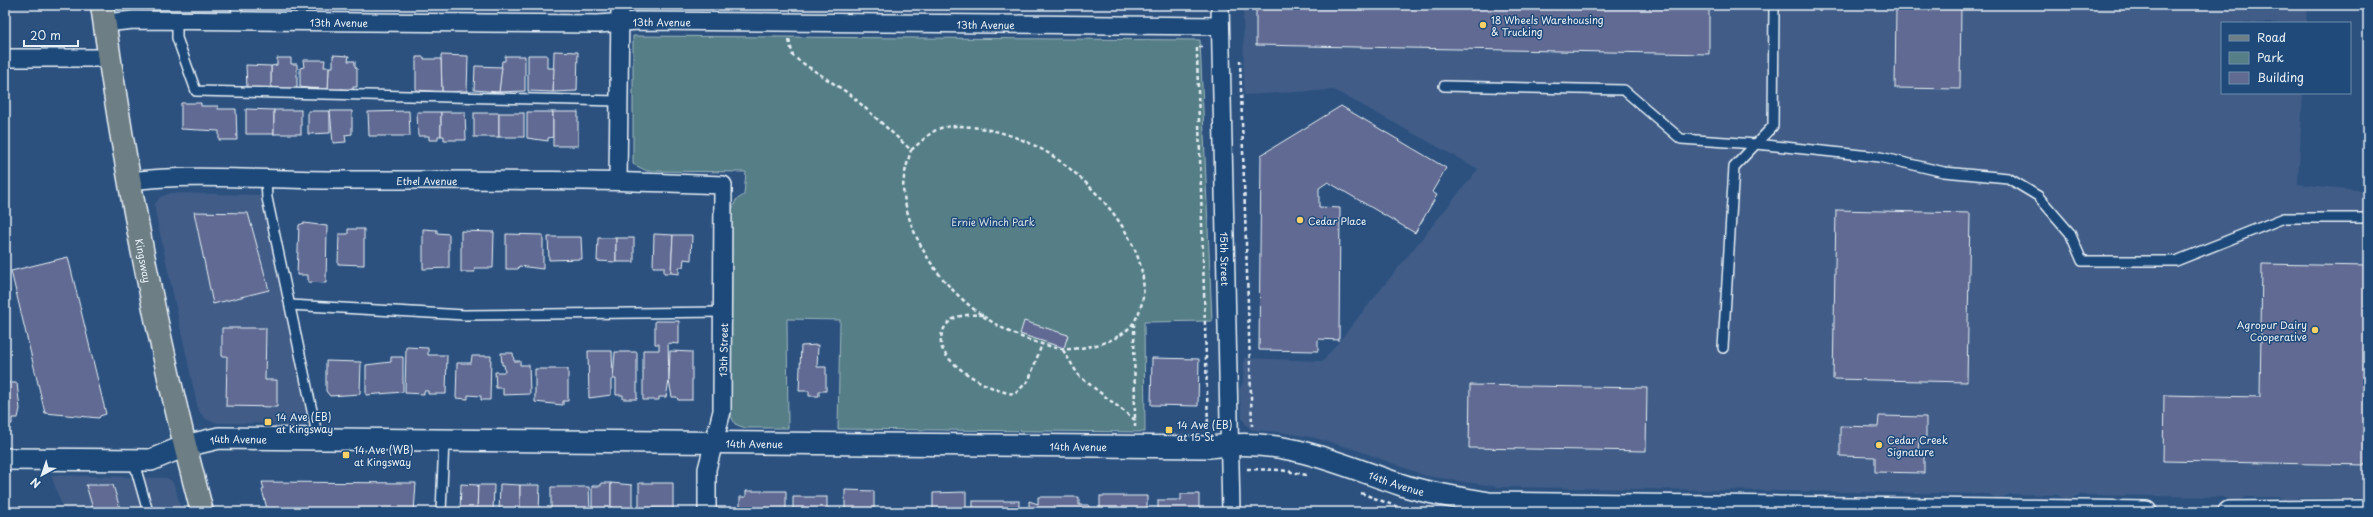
<svg xmlns="http://www.w3.org/2000/svg" width="2373" height="517" viewBox="0 0 2373 517" font-family="'Playpen Sans',sans-serif">
<style>
.built{fill:#3f5c87}
.green{fill:#557e86;stroke:#9eb8bf}
.building{fill:#616b92;stroke:#e8f1f8}
.lines{fill:none;stroke-linecap:round;stroke-linejoin:round}
.service-casing{stroke:#e8f1f8;stroke-width:12}
.minor-casing{stroke:#e8f1f8;stroke-width:20}
.tertiary-casing{stroke:#e8f1f8;stroke-width:24}
.primary-casing{stroke:#e8f1f8;stroke-width:25}
.path{stroke:#e8f1f8;stroke-width:2.5;stroke-dasharray:4 3;stroke-linecap:butt}
.service{stroke:#1f4a7a;stroke-width:9}
.minor{stroke:#1f4a7a;stroke-width:17}
.tertiary{stroke:#1f4a7a;stroke-width:21}
.primary{stroke:#6d7e84;stroke-width:22}
.poi-dot{fill:#ffd166;stroke:#1f4a7a;stroke-width:1.5}
.labels{text-anchor:middle;dominant-baseline:central;stroke-width:3;stroke-linejoin:round;paint-order:stroke}
.poi-label{font-size:10px;fill:#e8f1f8;stroke:#1f4a7a;text-anchor:start}
.street-label{font-size:10px;fill:#e8f1f8;stroke:#1f4a7a}
.park-label{font-size:10px;fill:#d2e0e7;stroke:#1f4a7a}
</style>
<rect width="100%" height="100%" fill="#2c517f"/>
<filter id="ink" filterUnits="userSpaceOnUse"><feTurbulence type="fractalNoise" baseFrequency=".025" numOctaves="2"/><feDisplacementMap in="SourceGraphic" scale="8" xChannelSelector="R" yChannelSelector="G"/><feConvolveMatrix kernelMatrix="1 2 1 2 8 2 1 2 1" color-interpolation-filters="sRGB"/></filter>
<g filter="url(#ink)">
<!-- built -->
<g class="built">
<path d="M1243,5H2307L2306,23H2222V93H2303L2298,184L2368,191V498H2353L2347,502H2340L2332,498H2299L2287,502L2279,497H2245L2235,503L2223,497L2079,495L2067,500L2057,495L2010,494L1998,500L1989,494L1499,487L1426,476L1357,450L1315,438L1281,432L1252,430L1246,425L1242,418L1239,390L1243,382L1244,358L1323,361L1478,169L1334,90L1244,95Z"/>
<path d="M171,193L267,195L316,424L218,423L207,420L201,414L198,409L155,211V204L160,197Z"/>
<path d="M51,475L167,478L172,481L175,487L182,512H64Z"/>
</g>
<!-- green -->
<path class="green" d="M633,36L1200,40L1212,321L1144,322L1145,432L838,429L840,320L787,319L788,428H745L735,424L731,416L732,210L736,200L744,195L746,172L647,171L633,164Z"/>
<!-- building -->
<g class="building">
<rect x="5" y="5" width="28" height="2"/>
<path d="M1256,5H1709V54L1256,45Z"/>
<path d="M1896,5H1961L1960,89L1895,88Z"/>
<path d="M554,51L578,52L577,91L553,92Z"/>
<path d="M333,55L349,56L348,61H355V67L357,68V87H353V90L340,89L339,91H328L329,67H333Z"/>
<path d="M441,55L468,56L467,91L442,92Z"/>
<path d="M528,55H547V68H554L553,92L528,91Z"/>
<path d="M505,56H525V91L499,92L502,61H505Z"/>
<path d="M416,57H424V59H441L442,92L416,90Z"/>
<path d="M277,58H291V64H297V89L271,91V66L277,65Z"/>
<path d="M303,60H325L324,67H329L328,91L300,87V68L304,67Z"/>
<path d="M246,65L271,66V91L247,88Z"/>
<path d="M475,66L502,67L499,92L474,90Z"/>
<path d="M181,103H201V106H218V109H236L237,140H219V131L181,129Z"/>
<path d="M1341,106L1446,168L1432,192L1437,195L1415,233L1328,182L1319,188V207L1340,208L1339,340L1318,339V351L1259,350L1261,155Z"/>
<path d="M246,109L274,110V134H246Z"/>
<rect x="274" y="110" width="27" height="24"/>
<path d="M308,111H330V133L308,134Z"/>
<path d="M330,111H352V134L345,135L346,142L333,143Z"/>
<path d="M409,111L410,136H369L368,112Z"/>
<path d="M417,112H441V136H438V140H429V136H418Z"/>
<path d="M441,112H465L466,140H444V136H441Z"/>
<path d="M527,112H553V137L548,138V141L527,138Z"/>
<rect x="553" y="112" width="25" height="34"/>
<rect x="474" y="113" width="25" height="24"/>
<rect x="499" y="113" width="25" height="24"/>
<path d="M1836,210L1970,213L1967,382L1833,379Z"/>
<path d="M194,212L248,213L269,290L213,304Z"/>
<path d="M304,223L327,226L326,283L308,282V275H297L299,225Z"/>
<path d="M348,229H364V265L338,264L339,234H348Z"/>
<path d="M423,229L437,230V233L449,234V268L423,269Z"/>
<path d="M461,231L494,232L493,268H474L475,272H461Z"/>
<path d="M506,234L543,235V269L519,266L518,269H506Z"/>
<path d="M654,234L673,235L671,273H664V267H653Z"/>
<path d="M673,235H692L691,260L684,259L683,267H679V274L671,273Z"/>
<path d="M548,237H581L582,259L549,260Z"/>
<path d="M598,238H616V262L597,261Z"/>
<rect x="616" y="238" width="18" height="24"/>
<path d="M68,257L106,414L100,416L99,418L45,413L11,271Z"/>
<path d="M2262,264L2368,266V465L2163,461L2164,395L2260,397Z"/>
<path d="M655,321H679V344L668,343L669,381L666,397H659V400H643V350H659V344H655Z"/>
<path d="M1024,321L1068,335L1064,348L1020,334Z"/>
<path d="M222,328H266L265,380H277V407L226,406L227,356H222Z"/>
<path d="M818,345L817,367H826V391H819V396H809V391H799L801,346Z"/>
<path d="M406,347L428,348V355H447L446,394H428V391H424V394L405,393Z"/>
<path d="M588,351H612L613,379L611,380V395L589,398Z"/>
<path d="M670,351L692,352V400H678L677,397H672L669,381Z"/>
<path d="M615,352H637V399H623V395H616V379H613Z"/>
<path d="M501,353H513L514,361H520V365H529L530,394L503,395V388H496L495,372H505L504,365H502Z"/>
<path d="M472,356H491L490,400H481V396L468,395V399L456,398L457,363H471Z"/>
<path d="M391,357H403V392L366,395V365L391,362Z"/>
<path d="M1152,358L1199,359L1198,406L1151,405Z"/>
<path d="M326,361L361,362L360,394L330,396L326,391Z"/>
<path d="M535,369H568V401H563V405L535,402Z"/>
<path d="M5,383H17L20,409L18,418H12V424H5Z"/>
<path d="M1470,385L1647,388L1646,451L1469,448Z"/>
<path d="M1879,416L1926,417V438H1919L1918,453H1924V473L1875,472V457L1840,456V426L1878,427Z"/>
<path d="M262,482L416,483L414,512H268L262,490L264,489Z"/>
<path d="M601,483H611V512H592V486H601Z"/>
<path d="M611,483L632,485V512H611Z"/>
<path d="M639,483H673V509L639,508Z"/>
<path d="M461,484L478,485L477,512H460Z"/>
<path d="M500,484L520,485V512H499Z"/>
<path d="M86,485H113L121,512H94Z"/>
<path d="M478,485H494L493,512H477Z"/>
<path d="M520,485H540L539,512H520Z"/>
<path d="M551,487H589L590,512H551Z"/>
<path d="M845,490L874,491V512H845Z"/>
<path d="M746,491H786V512H744V508L740,509V497H746Z"/>
<path d="M966,492V512H933V493Z"/>
<path d="M1181,494H1199V512H1158V500H1181Z"/>
<rect x="1100" y="496" width="47" height="16"/>
<rect x="793" y="497" width="34" height="15"/>
<path d="M1038,497H1079V505H1089V512H1029V501L1038,504Z"/>
<rect x="973" y="501" width="46" height="11"/>
<path d="M639,508L673,509V512H639Z"/>
</g>
<g class="lines">
<defs>
<g id="service">
<path d="M236,5L238,22"/>
<path d="M177,22V38L196,91L618,101"/>
<path d="M1444,86L1624,90L1681,139L1756,144L1880,157L1944,172L2008,178L2038,196L2070,233L2082,261H2176L2284,218H2368"/>
<path d="M266,180L267,198L318,439"/>
<path d="M290,305L464,315L723,312"/>
<path d="M1723,348L1734,167L1773,126L1774,5"/>
<path d="M133,459L148,512"/>
<path d="M441,512L444,440"/>
</g>
<g id="minor">
<path id="s1" d="M1220,5L1231,512"/>
<path id="s2" d="M105,23L134,20L598,24L638,21L777,22L1220,26"/>
<path d="M5,58H109"/>
<path id="s3" d="M130,181C192,173 264,180 328,180C460,180 592,179 723,185L722,411L707,469V512"/>
<path d="M618,181L620,5"/>
</g>
<g id="tertiary">
<path id="s4" d="M5,459L151,460L185,446L219,438L1210,447C1284,436 1335,463 1402,485C1430,494 1459,498 1489,503L2146,512"/>
<path d="M2229,512L2368,511"/>
</g>
<g id="primary">
<path id="s5" d="M102,5C125,175 158,346 202,512"/>
</g>
</defs>
<!-- service casing -->
<use href="#service" class="service-casing"/>
<!-- minor casing -->
<use href="#minor" class="minor-casing"/>
<!-- tertiary casing -->
<use href="#tertiary" class="tertiary-casing"/>
<!-- primary casing -->
<use href="#primary" class="primary-casing"/>
<!-- path -->
<g class="path">
<path d="M789,40L793,56L798,60L851,95L911,150C919,144 927,135 936,130C948,124 966,126 979,128C1001,131 1023,139 1043,150C1092,178 1171,262 1134,322C1124,337 1104,344 1087,347C1080,348 1070,350 1062,349C1056,349 1048,345 1042,344C975,326 915,265 904,196C901,181 907,165 911,150"/>
<path d="M1203,47H1197V55L1208,427"/>
<path d="M1240,60L1252,426"/>
<path d="M983,315C966,314 949,314 942,333C941,337 940,344 942,348C950,368 994,393 1015,394L1029,380L1042,344"/>
<path d="M1134,323L1135,420"/>
<path d="M1063,350L1079,376L1135,420V427"/>
<path d="M1247,469L1281,470L1307,475"/>
<path d="M1361,493L1411,512"/>
</g>
<!-- service -->
<use href="#service" class="service"/>
<!-- minor -->
<use href="#minor" class="minor"/>
<!-- tertiary -->
<use href="#tertiary" class="tertiary"/>
<!-- primary -->
<use href="#primary" class="primary"/>
</g>
</g>
<!-- markers -->
<g class="poi-dot">
<circle cx="1483" cy="25" r="4"/>
<circle cx="1300" cy="220" r="4"/>
<circle cx="2315" cy="330" r="4"/>
<rect x="264" y="418" width="8" height="8" rx="2"/>
<rect x="1165" y="426" width="8" height="8" rx="2"/>
<circle cx="1879" cy="445" r="4"/>
<rect x="342" y="451" width="8" height="8" rx="2"/>
</g>
<g class="labels">
<!-- poi labels -->
<g class="poi-label">
<text x="1491" y="19">18 Wheels Warehousing<tspan x="1491" dy="12">&amp; Trucking</tspan></text>
<text x="1308" y="220">Cedar Place</text>
<text x="2307" y="324" text-anchor="end">Agropur Dairy<tspan x="2307" dy="12">Cooperative</tspan></text>
<text x="276" y="416">14 Ave (EB)<tspan x="276" dy="12">at Kingsway</tspan></text>
<text x="1177" y="424">14 Ave (EB)<tspan x="1177" dy="12">at 15 St</tspan></text>
<text x="1887" y="439">Cedar Creek<tspan x="1887" dy="12">Signature</tspan></text>
<text x="354" y="449">14 Ave (WB)<tspan x="354" dy="12">at Kingsway</tspan></text>
</g>
<!-- street labels -->
<g class="street-label">
<text stroke="none"><textPath href="#s2" startOffset="234">13th Avenue</textPath></text>
<text stroke="none"><textPath href="#s2" startOffset="557">13th Avenue</textPath></text>
<text stroke="none"><textPath href="#s2" startOffset="881">13th Avenue</textPath></text>
<text stroke="none"><textPath href="#s3" startOffset="297">Ethel Avenue</textPath></text>
<text stroke="none"><textPath href="#s1" startOffset="254">15th Street</textPath></text>
<text stroke="none"><textPath href="#s5" startOffset="259">Kingsway</textPath></text>
<text transform="translate(723 350) rotate(-89)">13th Street</text>
<text stroke="none"><textPath href="#s4" startOffset="237">14th Avenue</textPath></text>
<text stroke="none"><textPath href="#s4" startOffset="753">14th Avenue</textPath></text>
<text stroke="none"><textPath href="#s4" startOffset="1077">14th Avenue</textPath></text>
<text stroke="none"><textPath href="#s4" startOffset="1401">14th Avenue</textPath></text>
</g>
<!-- park labels -->
<g class="park-label">
<text x="993" y="221">Ernie Winch Park</text>
</g>
</g>
<!-- margin -->
<rect width="2373" height="517" fill="none" stroke="#1f4a7a" stroke-width="20"/>
<rect x="10" y="10" width="2353" height="497" fill="none" stroke="#e8f1f8" stroke-width="1.5" filter="url(#ink)"/>
<!-- legend -->
<rect x="2221" y="22" width="130" height="72" fill="#1f4a7a" stroke="#6f8dac"/>
<rect x="2229" y="35" width="20" height="6" fill="#6d7e84" stroke="#6f8dac"/>
<text x="2257" y="42" font-size="12" fill="#e8f1f8">Road</text>
<rect x="2229" y="52" width="20" height="12" fill="#557e86" stroke="#6f8dac"/>
<text x="2257" y="62" font-size="12" fill="#e8f1f8">Park</text>
<rect x="2229" y="72" width="20" height="12" fill="#616b92" stroke="#6f8dac"/>
<text x="2257" y="82" font-size="12" fill="#e8f1f8">Building</text>
<!-- north arrow -->
<g transform="translate(42 475) rotate(220)" stroke="#1f4a7a" stroke-width="3" paint-order="stroke">
<path d="M0-3L7 15L0 10L-7 15Z" fill="#e8f1f8"/>
<text y="-6" font-size="11" font-weight="bold" text-anchor="middle" fill="#e8f1f8">N</text>
</g>
<!-- scale -->
<path d="M24 40v6h54v-6" fill="none" stroke="#e8f1f8" stroke-width="2"/>
<text x="30" y="40" font-size="12" fill="#e8f1f8" stroke="#1f4a7a" stroke-width="3" paint-order="stroke">20 m</text>
</svg>
